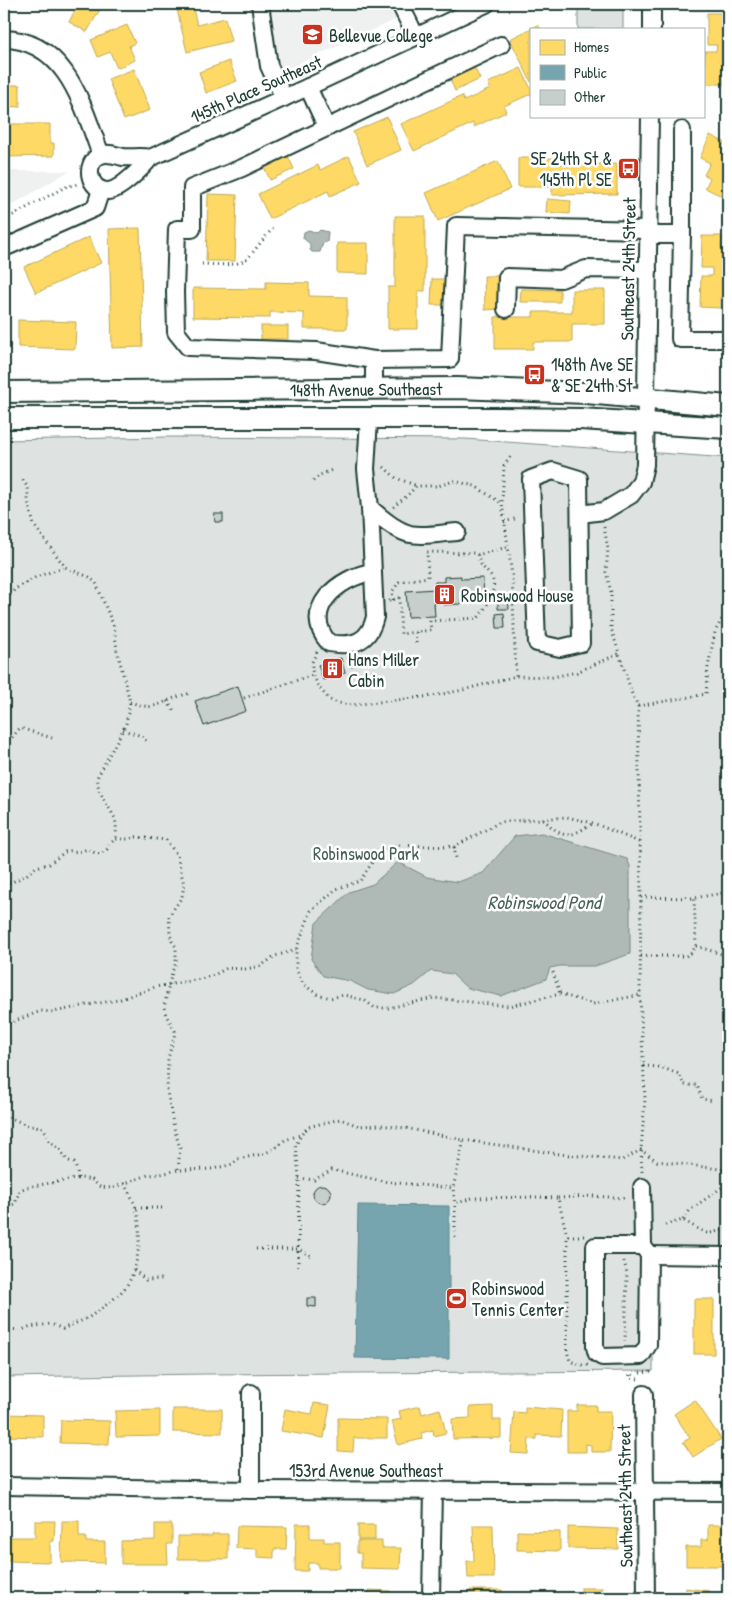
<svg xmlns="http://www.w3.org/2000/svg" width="732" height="1602" viewBox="0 0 732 1602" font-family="'Patrick Hand',sans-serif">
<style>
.built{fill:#eef1f0}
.green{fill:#dee3e2;stroke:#7e908b}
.water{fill:#afbab7;stroke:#758883}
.homes{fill:#ffd966;stroke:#bcaa57}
.public{fill:#76a5af;stroke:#5c868a}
.building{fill:#c7cfcc;stroke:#1f3d34}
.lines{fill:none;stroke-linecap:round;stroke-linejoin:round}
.minor-casing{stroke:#1f3d34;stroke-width:20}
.major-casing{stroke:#1f3d34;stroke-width:24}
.path{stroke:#1f3d34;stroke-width:3;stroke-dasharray:1 4;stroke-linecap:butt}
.minor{stroke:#fff;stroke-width:16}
.major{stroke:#fff;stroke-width:20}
.labels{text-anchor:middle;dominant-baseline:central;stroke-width:5;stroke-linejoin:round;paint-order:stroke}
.poi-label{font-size:18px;fill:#1f3d34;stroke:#fff;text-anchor:start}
.street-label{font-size:18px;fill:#1f3d34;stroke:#fff}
.park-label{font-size:18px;fill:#455e57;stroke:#fff}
.water-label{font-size:19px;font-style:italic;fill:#4a625b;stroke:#fff}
</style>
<rect width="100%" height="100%" fill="#fff"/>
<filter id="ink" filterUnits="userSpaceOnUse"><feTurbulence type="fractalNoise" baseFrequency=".02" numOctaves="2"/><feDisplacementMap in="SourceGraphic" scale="10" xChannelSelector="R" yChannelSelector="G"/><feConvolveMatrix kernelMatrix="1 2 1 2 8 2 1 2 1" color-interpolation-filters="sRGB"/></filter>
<g filter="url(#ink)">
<!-- built -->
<g class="built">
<path d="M260,4H431L273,75Z"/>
<path d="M4,171H69L4,210Z"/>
</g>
<!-- green -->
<g class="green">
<rect x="578" y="8" width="45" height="21"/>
<path d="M168,437L465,439L728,458V1250H653V1371L206,1374L4,1377V440Z"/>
</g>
<!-- water -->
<g class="water">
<path d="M309,230L317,233L320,230L328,232L327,242L323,243L320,252H312L310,250V244L303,238L304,232Z"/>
<path d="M542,833L627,859L630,866V954L595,966H560L550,968L546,979L501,996L467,988L452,974L431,971L414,985L394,994L368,990L350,981L323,976L311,959L316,923L349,892L373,884L398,862L427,877L458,882L483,873L515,836Z"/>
</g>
<!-- homes -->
<g class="homes">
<path d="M78,4H103L87,32L69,22Z"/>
<path d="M182,4H192L197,25L225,18L231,41L187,52L176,5Z"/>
<path d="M707,13H725V25H728L727,84H705V51H716L717,45H707Z"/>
<path d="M127,25L135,43L129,46L135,60L117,68L110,52L98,57L91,40Z"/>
<path d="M538,25L541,29H531V82L510,39Z"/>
<path d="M229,61L237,81L206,93L199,72Z"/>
<path d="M474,67L480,79L455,91L450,79Z"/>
<path d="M521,68L531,89V94L504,106L506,112L474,127L473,123L414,151L401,124L462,96L464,101L490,89L488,83Z"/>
<path d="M134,69L150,110L124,120L108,79Z"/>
<path d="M4,85H20V107L4,106Z"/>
<path d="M387,117L401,150L367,165L353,132Z"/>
<path d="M5,124H50V143H54V156L4,157V130H5Z"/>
<path d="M710,135L728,144V199L705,188L710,178L704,175L710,163L700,158Z"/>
<path d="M288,156L294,169L270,180L264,167Z"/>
<path d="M349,156L361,182L330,196L328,191L270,219L258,194L318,165L320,170Z"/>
<path d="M518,158H553V164H617V194L552,195V187H518Z"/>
<path d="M498,161L510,189L438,221L426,193Z"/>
<path d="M208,194L237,195L235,261H206Z"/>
<path d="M547,199L571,201L570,214L546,212Z"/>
<path d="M395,216H425V291H418V329H388V287H395Z"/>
<path d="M140,228L143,347L112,348L109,229Z"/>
<path d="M702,236H722L721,248H728V297H720V308L700,307L701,276H712V268H701Z"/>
<path d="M89,237L101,263L36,293L24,267Z"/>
<path d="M337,243H368V274L337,273Z"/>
<path d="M484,276H498L499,309L485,310Z"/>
<path d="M432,279H445V305H431Z"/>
<path d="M266,282L309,283V296L347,297V329H304V313L270,312V318L193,317V288L266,289Z"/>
<path d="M521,289L560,290V302H520Z"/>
<path d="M572,290H605V324H572V342H533V349H495V317H533V312H572Z"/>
<path d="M18,320L76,322L75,349L18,347Z"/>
<rect x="261" y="326" width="27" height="13"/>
<rect x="694" y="1299" width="20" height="55"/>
<path d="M695,1400L721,1439L693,1457L683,1442L690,1438L674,1414Z"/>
<path d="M314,1403L330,1405L324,1438L281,1431L285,1409L312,1414Z"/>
<path d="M577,1405H596V1411H611L610,1452H591V1445L586,1444V1452H567V1411H577Z"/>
<path d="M420,1406L422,1414L440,1409L446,1433L434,1436L433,1430L421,1433L422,1439L398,1445L392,1421L401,1419L399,1411Z"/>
<path d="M493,1406V1420H501V1438L453,1439L452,1419L470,1418V1407Z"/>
<path d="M525,1407L562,1410L561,1436L537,1435V1439H529L528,1454L511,1453L514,1412L525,1413Z"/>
<path d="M173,1409H222V1433L173,1432Z"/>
<path d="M160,1410V1436L116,1437L115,1411Z"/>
<path d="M4,1414L43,1415V1437L4,1436Z"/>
<path d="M338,1418L387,1419V1438H354L353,1452L338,1451Z"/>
<path d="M61,1420L110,1421L109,1444L60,1443Z"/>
<path d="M35,1521H55L54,1541H50V1562L5,1561L6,1537H35Z"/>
<path d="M62,1521H79V1537H86V1542H105V1563L61,1562Z"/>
<path d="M155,1524H172V1544H167L168,1564H121V1541L155,1540Z"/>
<path d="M296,1524H310V1538H324V1542H340V1568H318V1563H308V1571H295Z"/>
<rect x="358" y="1525" width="17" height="15"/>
<path d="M473,1525H493L494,1578H468L467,1561H474Z"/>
<path d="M708,1525H726V1566H686V1547H701V1540H708Z"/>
<path d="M237,1526L287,1527L286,1549H274V1558L257,1557V1549L236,1548Z"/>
<path d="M568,1527L618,1529V1549L568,1548Z"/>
<path d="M517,1531L560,1532V1551L517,1550Z"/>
<path d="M212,1534H228V1559H178V1536H212Z"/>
<path d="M357,1541H382V1548H401L400,1569L361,1568V1553H357Z"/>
<rect x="581" y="1588" width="21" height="10"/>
<path d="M686,1588L709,1591L708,1598H685Z"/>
<path d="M369,1590L390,1591V1598H369Z"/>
<path d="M470,1590H502L503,1598H470Z"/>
<rect x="4" y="1596" width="39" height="2"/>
</g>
<!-- public -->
<path class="public" d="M358,1205L449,1206V1359L355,1358Z"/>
<!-- building -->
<g class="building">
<path d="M214,514H223V522H215Z"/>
<path d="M461,576V579L483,578L484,599L461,600V604L444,605V602L434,603L435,616L408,617L406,591L435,589V582H444V577Z"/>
<path d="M508,596L509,609H498V597Z"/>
<path d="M504,613L505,628H497L496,614Z"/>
<path d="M358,654L361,663L350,667L347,657Z"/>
<path d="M341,658L345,673L323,680L318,665Z"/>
<path d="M238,686L246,711L204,726L195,701Z"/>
<circle cx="322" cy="1194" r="9"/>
<path d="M307,1298H316V1307L307,1306Z"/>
</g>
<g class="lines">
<defs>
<g id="minor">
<path d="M260,4L269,66L284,98"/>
<path d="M400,4L416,37"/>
<path d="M652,29V4"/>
<path d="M4,39C67,40 83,107 101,155"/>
<path d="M501,45L242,168L192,188V229H177L175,292L176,332L188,347L316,351L374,360L450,359L456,226L648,230"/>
<path d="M308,87L327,128"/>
<path d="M150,158C141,156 132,158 123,157C115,155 108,152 100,155C83,164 89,191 108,191C119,191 143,167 150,158L308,87L486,4"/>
<path d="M648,235H682V130"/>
<path d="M682,235L680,339H728"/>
<path d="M4,248L95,208L101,190"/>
<path d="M506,309L507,277L561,279L586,269L648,270"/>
<path d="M374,360V389"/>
<path d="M369,419L366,469L370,508L375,617C369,643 352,647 329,643C299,609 340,577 372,572"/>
<path d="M553,471L579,479L581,643L560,648L537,643L531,479Z"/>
<path d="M370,508C380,517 397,531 410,534C425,537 442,533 457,532"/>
<path d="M580,514L604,511L631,495L641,482L645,465L650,116"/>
<path d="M642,1187L643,1246L649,1255"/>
<path d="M643,1246H595V1347L597,1354L602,1357L641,1356L648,1345L649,1255"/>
<path d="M649,1255L728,1256"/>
<path d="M251,1393V1490"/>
<path d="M644,1394L646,1598"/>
<path d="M4,1486L251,1490L728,1492"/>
<path d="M431,1598L433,1490"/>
</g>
<g id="major">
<path id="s1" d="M4,392L457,388L586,393L728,406"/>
<path d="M4,418H501L580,419L728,428"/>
</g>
</defs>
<!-- minor casing -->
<use href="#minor" class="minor-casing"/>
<!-- major casing -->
<use href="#major" class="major-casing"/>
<!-- path -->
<g class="path">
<path d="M4,220L65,187L78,184"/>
<path d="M202,264C214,264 232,267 243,261C252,257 263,237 273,229"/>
<path d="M4,343L12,344"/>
<path d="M613,369L615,371"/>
<path d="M510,457L504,466L502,503L512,575L516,676"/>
<path d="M384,467L396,478L415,485"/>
<path d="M23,480L28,488V501L34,525L65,567L89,577L96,583L114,627L117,650L130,702L126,724L98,776C95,792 109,805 115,819C117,826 116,832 116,839"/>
<path d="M313,481L320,475L332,470"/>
<path d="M393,507L407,496L416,486H438L454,481L475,486L501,503"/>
<path d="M504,522L518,518"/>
<path d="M604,527L608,549L606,572L611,592V628L632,694L638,706L641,897L640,995L645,1099L641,1150L642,1172"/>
<path d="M393,600L392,592L399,582L428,577L427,552L475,553L478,555L507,547"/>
<path d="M389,601L399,598L401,634L431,630L430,621L478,618C486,608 500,587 490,575C484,568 479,565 478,555"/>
<path d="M4,603L15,589L36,577L65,567"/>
<path d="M416,632V647"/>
<path d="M317,652L312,662V669L313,675L320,689L330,700L338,703L352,705L432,696L463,690L516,676L552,677L577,672L618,654"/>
<path d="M244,698L313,675"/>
<path d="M167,701L175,712"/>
<path d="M130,702C137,704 146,708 154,706C167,702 178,695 192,693"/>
<path d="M638,706L706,694L708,667L715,632L728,607"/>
<path d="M123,730L142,736L147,742"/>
<path d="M4,737L10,740L20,728L52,738"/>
<path d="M543,819C564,839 567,839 592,824"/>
<path d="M639,842L593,823L567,817L500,822L454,847L397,845L379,852L360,881L336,889L311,911L296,950V969L303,984L317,994L330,998L344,995L364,1000L375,1008H388L434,998L509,1006L560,994L593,1004L640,995"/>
<path d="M454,847L456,858"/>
<path d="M4,882L10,883L25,876L36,867L49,864L65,852L70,851L78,852L88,849L95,853L101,854L107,849L109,844L116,839H129L136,837L166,840L177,855L184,885L182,897L169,916L170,934L172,941L176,947V963L172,972L164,1007L166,1015L175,1031L174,1038L168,1058L167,1091L174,1128L180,1148L178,1170"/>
<path d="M641,897L694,898L728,892"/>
<path d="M696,946L728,956"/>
<path d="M641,956H686L691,953L696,946L694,898"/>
<path d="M553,972L560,994"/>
<path d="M4,1025L41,1011L54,1012L87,1005L118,1000L155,987L201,979L214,975L227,968L246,969L261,966L275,956L296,950"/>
<path d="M643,1066L660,1067L679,1074L684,1085H697L702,1099L714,1101"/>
<path d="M4,1115L29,1126H36L43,1128L47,1134L49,1141L60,1149L67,1160L74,1163L77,1170L78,1178"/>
<path d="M464,1140L559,1154L622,1160L641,1150L657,1161L728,1170"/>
<path d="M299,1178L314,1180L332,1170L387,1182L453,1188"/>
<path d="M558,1198L592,1196L625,1198"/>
<path d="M136,1208H162"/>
<path d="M4,1209L15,1204L20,1190L27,1187L81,1178L92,1180L100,1187L112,1188L148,1175L161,1174L178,1170L213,1169L233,1164L238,1159L263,1154L274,1149L285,1140L300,1135"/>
<path d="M683,1220L690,1210L728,1183"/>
<path d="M665,1225L683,1220C688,1223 704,1233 708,1233C714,1233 722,1230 728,1228"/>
<path d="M584,1236H567V1351L570,1361L580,1365H588"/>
<path d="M455,1237V1204L472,1198L538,1197L558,1198L567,1236"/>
<path d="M256,1249H298L313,1257"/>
<path d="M624,1261L627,1273L625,1341"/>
<path d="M298,1267L299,1178L296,1145L301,1135L308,1127L340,1119L359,1126L380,1125L405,1128L464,1140L453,1188L455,1204"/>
<path d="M134,1270L146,1280L162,1279"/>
<path d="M4,1329L22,1330L29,1327L51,1324L63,1329C72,1324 83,1321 91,1316C100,1310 117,1297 124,1289C139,1272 143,1229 136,1208C133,1199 128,1191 124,1183"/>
<path d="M640,1373L650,1372L649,1368"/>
<path d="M634,1374H630V1378L639,1379"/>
</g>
<!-- minor -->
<use href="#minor" class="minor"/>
<!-- major -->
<use href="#major" class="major"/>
</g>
</g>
<!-- icons -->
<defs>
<symbol id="university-square" viewBox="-11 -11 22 22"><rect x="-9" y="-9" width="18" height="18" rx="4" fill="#c8321e" stroke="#fff"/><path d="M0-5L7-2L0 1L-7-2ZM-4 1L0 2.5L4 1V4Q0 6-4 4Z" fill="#fff"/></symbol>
<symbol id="bus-square" viewBox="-11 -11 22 22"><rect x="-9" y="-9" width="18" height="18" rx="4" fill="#c8321e" stroke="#fff"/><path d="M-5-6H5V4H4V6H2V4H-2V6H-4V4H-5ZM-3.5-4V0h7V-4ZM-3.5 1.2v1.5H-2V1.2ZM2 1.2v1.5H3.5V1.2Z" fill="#fff"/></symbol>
<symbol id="building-square" viewBox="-11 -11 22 22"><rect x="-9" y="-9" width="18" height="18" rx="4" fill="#c8321e" stroke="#fff"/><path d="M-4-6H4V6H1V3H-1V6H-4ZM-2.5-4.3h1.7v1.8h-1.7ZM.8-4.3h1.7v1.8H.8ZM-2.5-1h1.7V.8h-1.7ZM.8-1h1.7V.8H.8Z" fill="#fff"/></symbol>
<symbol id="stadium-square" viewBox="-11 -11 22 22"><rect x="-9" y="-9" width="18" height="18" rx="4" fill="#c8321e" stroke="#fff"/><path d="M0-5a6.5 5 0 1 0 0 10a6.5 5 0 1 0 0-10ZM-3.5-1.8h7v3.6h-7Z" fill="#fff"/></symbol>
</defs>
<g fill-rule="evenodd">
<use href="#university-square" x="300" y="22" width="25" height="25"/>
<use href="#bus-square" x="616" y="156" width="25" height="25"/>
<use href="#bus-square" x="522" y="362" width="25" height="25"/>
<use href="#building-square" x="432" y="582" width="25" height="25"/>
<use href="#building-square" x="320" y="656" width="25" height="25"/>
<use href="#stadium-square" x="444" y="1286" width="25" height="25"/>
</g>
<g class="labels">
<!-- poi labels -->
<g class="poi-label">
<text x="329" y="35">Bellevue College</text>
<text x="612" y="158" text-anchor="end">SE 24th St &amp;<tspan x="612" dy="21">145th Pl SE</tspan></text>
<text x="551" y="364">148th Ave SE<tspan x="551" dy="21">&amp; SE 24th St</tspan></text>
<text x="461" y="595">Robinswood House</text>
<text x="348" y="659">Hans Miller<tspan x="348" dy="21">Cabin</tspan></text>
<text x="472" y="1288">Robinswood<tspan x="472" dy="21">Tennis Center</tspan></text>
</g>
<!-- street labels -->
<g class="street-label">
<text transform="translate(256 89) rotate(-24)">145th Place Southeast</text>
<text transform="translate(628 269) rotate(-89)">Southeast 24th Street</text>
<text stroke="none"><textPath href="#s1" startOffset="362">148th Avenue Southeast</textPath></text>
<text x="366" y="1470">153rd Avenue Southeast</text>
<text transform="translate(625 1496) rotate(-91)">Southeast 24th Street</text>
</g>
<!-- park labels -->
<g class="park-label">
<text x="366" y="853">Robinswood Park</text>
</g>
<!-- water labels -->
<g class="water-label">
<text x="544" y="902">Robinswood Pond</text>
</g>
</g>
<!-- margin -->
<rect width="732" height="1602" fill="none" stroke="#fff" stroke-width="20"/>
<rect x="10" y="10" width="712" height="1582" fill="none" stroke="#1f3d34" stroke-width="2" filter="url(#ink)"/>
<!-- legend -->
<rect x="530" y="28" width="175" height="90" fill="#ffffff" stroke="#a5b1ae"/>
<rect x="540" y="40" width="25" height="15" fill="#ffd966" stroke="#a5b1ae"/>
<text x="574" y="52" font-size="15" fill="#1f3d34">Homes</text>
<rect x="540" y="65" width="25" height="15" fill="#76a5af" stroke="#a5b1ae"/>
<text x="574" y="78" font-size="15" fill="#1f3d34">Public</text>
<rect x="540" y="90" width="25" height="15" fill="#c7cfcc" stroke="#a5b1ae"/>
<text x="574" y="102" font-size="15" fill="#1f3d34">Other</text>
</svg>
